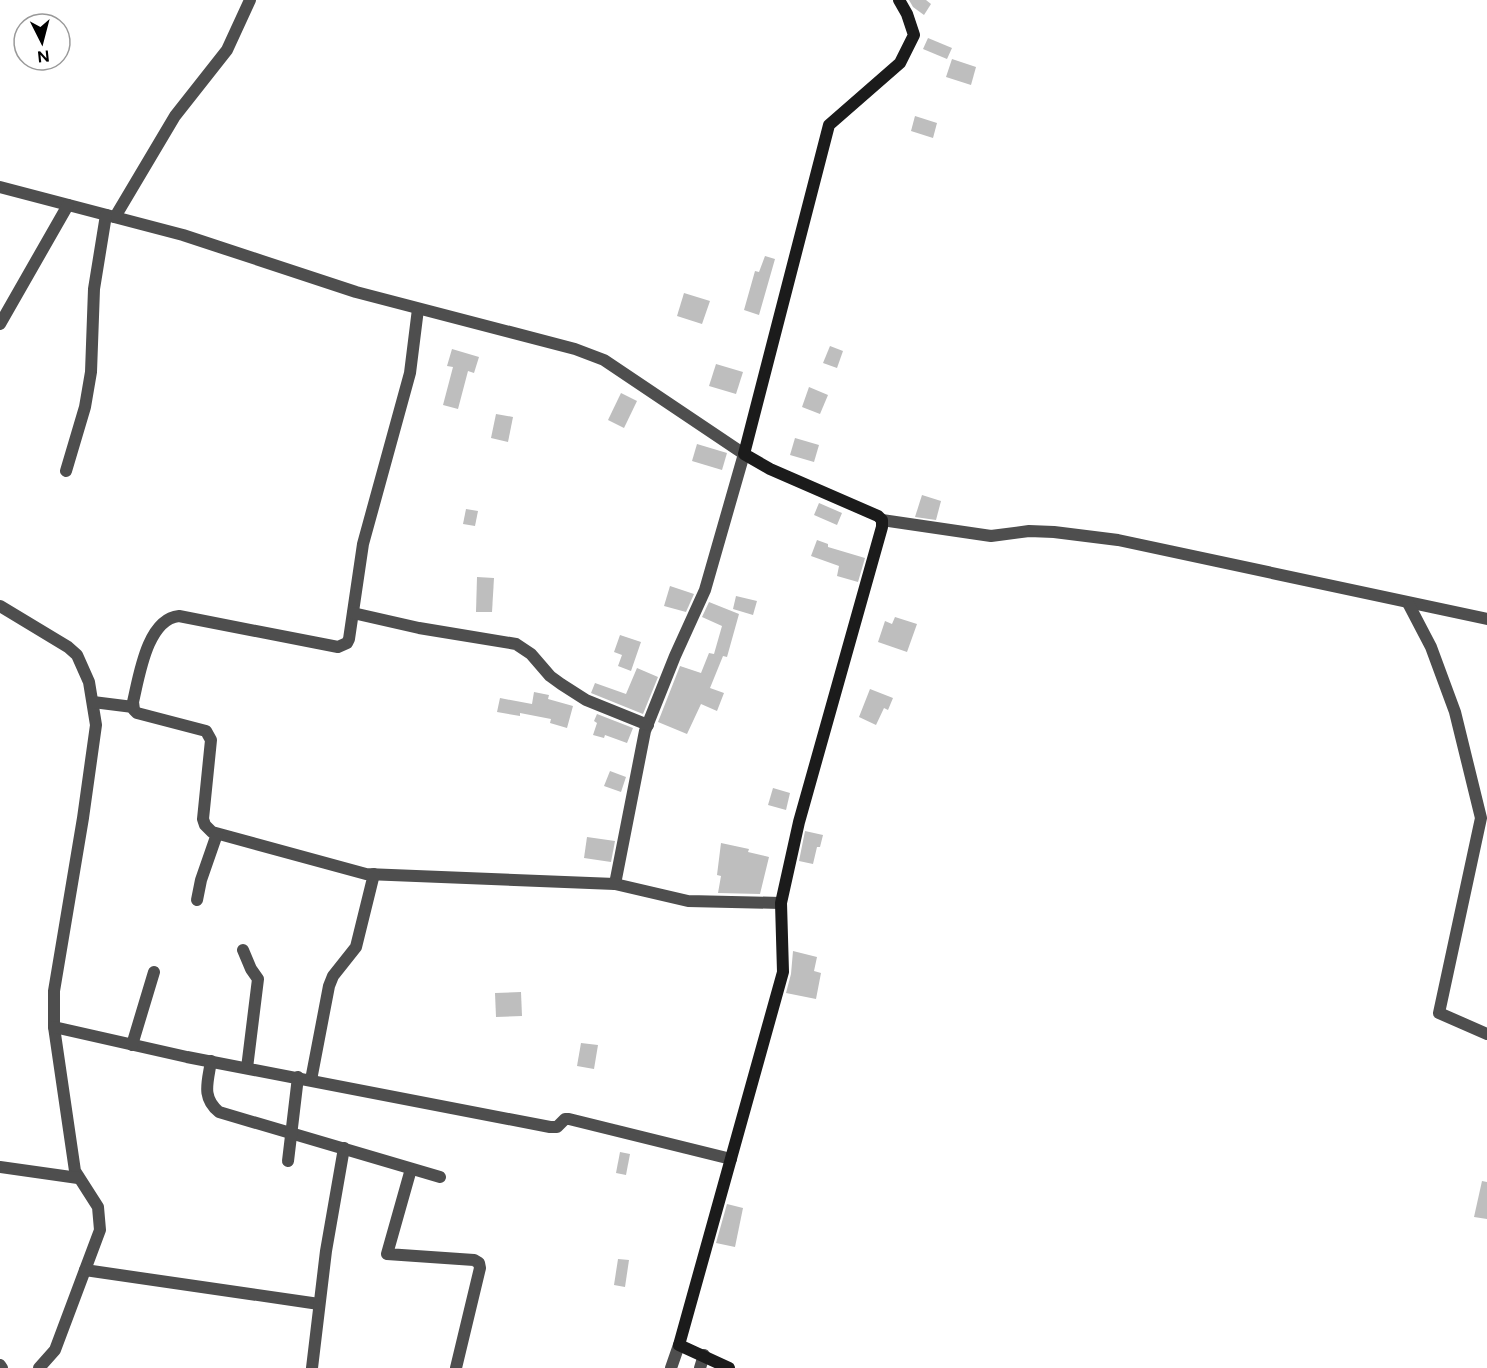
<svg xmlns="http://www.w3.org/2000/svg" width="1487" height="1368" viewBox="0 0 1487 1368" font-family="Figtree,sans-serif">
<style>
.building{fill:#bebebe}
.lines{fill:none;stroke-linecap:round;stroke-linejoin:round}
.street{stroke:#4e4e4e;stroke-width:12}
.secondary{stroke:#1b1b1b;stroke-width:12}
</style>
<rect width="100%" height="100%" fill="#fff"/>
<!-- building -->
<g class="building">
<path d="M909,0H926L931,4L924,15L913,7Z"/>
<path d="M928,38L952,48L947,59L923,49Z"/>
<path d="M952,59L976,67L971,85L946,77Z"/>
<path d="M915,116L937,123L933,138L911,131Z"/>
<path d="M765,256L775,259L759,315L744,310L755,271L759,272Z"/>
<path d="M684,293L710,301L702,324L677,316Z"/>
<path d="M830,346L843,351L837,368L823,363Z"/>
<path d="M452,349L479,357L474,373L468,371L458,409L443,405L453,367L447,366Z"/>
<path d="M716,364L743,372L736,394L709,386Z"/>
<path d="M809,387L828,395L820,414L802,407Z"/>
<path d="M621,393L637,401L624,428L608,420Z"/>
<path d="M496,414L513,417L508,442L491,438Z"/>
<path d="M795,438L819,445L814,462L790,455Z"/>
<path d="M697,444L727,453L722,470L692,461Z"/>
<path d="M922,495L941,501L936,520L915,517Z"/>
<path d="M819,503L842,513L837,525L814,515Z"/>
<path d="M466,509L478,511L475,526L463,524Z"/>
<path d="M817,540L828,544V547L865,558L858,582L837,576L839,566L811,556Z"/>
<path d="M477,577L494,578L492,612H476Z"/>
<path d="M670,586L694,594L686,612L664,606Z"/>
<path d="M736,596L757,601L753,615L733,609Z"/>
<path d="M709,602L739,614L727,657L723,656L710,688L724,693L717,711L701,704L687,734L658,722L680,666L701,673L709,653L714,654L722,626L702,617Z"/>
<path d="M895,617L917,624L907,652L878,642L885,621L892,624Z"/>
<path d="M620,635L641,642L631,671L618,666L622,655L614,652Z"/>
<path d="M637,668L658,677L643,714L591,693L595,683L626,694Z"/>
<path d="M870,689L893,698L888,710L884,708L876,725L859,717Z"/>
<path d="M534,692L549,695L548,699L573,706L567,728L550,723L551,719L520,713V716L497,712L500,698L532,704Z"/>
<path d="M597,714L633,728L627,743L605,735L604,738L593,735L597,723L594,721Z"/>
<path d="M610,771L626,777L621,792L604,786Z"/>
<path d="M773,788L790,793L786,810L768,805Z"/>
<path d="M805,831L823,835L820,847H817L813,864L799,861Z"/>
<path d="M587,837L615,841L611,862L584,858Z"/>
<path d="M721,843L749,849L748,852L769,857L760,894L718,893L721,876L717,875Z"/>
<path d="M793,951L817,957L814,971L821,973L816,999L786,993L791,974Z"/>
<path d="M521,992L522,1016L496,1017L495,993Z"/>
<path d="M581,1043L598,1045L594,1069L577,1066Z"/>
<path d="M620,1152L630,1154L626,1175L616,1173Z"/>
<path d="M1482,1181L1487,1182V1219L1474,1217Z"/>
<path d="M727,1204L743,1208L735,1247L716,1243Z"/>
<path d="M618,1259L629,1260L625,1287L614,1285Z"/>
</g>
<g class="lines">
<!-- street -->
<g class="street">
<path d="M0,187L183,235L356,292L575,349L604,360L744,454L705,590L675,656L645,731L615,884"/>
<path d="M115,217L175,116L227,50L250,0"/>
<path d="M418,309L410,373L363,544L349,639L347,643L338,647L179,616C147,619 139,677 133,702L134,710L137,713L206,731L211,740L203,819L205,825L212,832L366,874L615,884L688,901L781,903"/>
<path d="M0,324L68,205"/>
<path d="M66,471L85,407L91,372L94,289L106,215"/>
<path d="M882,520L991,536L1029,531L1054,532L1118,540L1487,619"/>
<path d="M1408,603L1431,647L1455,712L1481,818L1439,1013L1487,1034"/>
<path d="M0,606L68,647L77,655L89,682L96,725L83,818L54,991V1027L75,1171L98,1207L100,1230L55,1350L39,1368"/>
<path d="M353,613L419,628L516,644L531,654L550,676L561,684L586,700L648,725"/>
<path d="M93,702L133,707"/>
<path d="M197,900L201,880L217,834"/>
<path d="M243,950L251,969L258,979L247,1068"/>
<path d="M54,1027L187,1057L550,1127H557L565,1119H569L731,1159"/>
<path d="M132,1045L154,972"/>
<path d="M211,1061C208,1082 201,1097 219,1112L440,1177"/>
<path d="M311,1080L329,986L333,976L356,947L374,874"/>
<path d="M288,1161L298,1077"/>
<path d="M0,1167L78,1178"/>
<path d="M411,1169L387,1254L474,1260L479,1263L480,1268L456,1368"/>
<path d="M85,1270L319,1304"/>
<path d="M0,1365L2,1368"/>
<path d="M312,1368L326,1251L344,1148"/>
<path d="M671,1368L679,1345"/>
<path d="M700,1368L704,1355"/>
</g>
<!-- secondary -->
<path class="secondary" d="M729,1368L679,1345L783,972L781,903L799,822L882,527V520L878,516L770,469L744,454L829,125L900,63L914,35L907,14L899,0"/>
</g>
<!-- north arrow -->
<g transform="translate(42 42) rotate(174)"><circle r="28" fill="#ffffff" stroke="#999999" stroke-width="1.5"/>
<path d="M0-4.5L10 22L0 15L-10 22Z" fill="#000000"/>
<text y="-9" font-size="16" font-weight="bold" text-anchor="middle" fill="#000000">N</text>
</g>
</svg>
